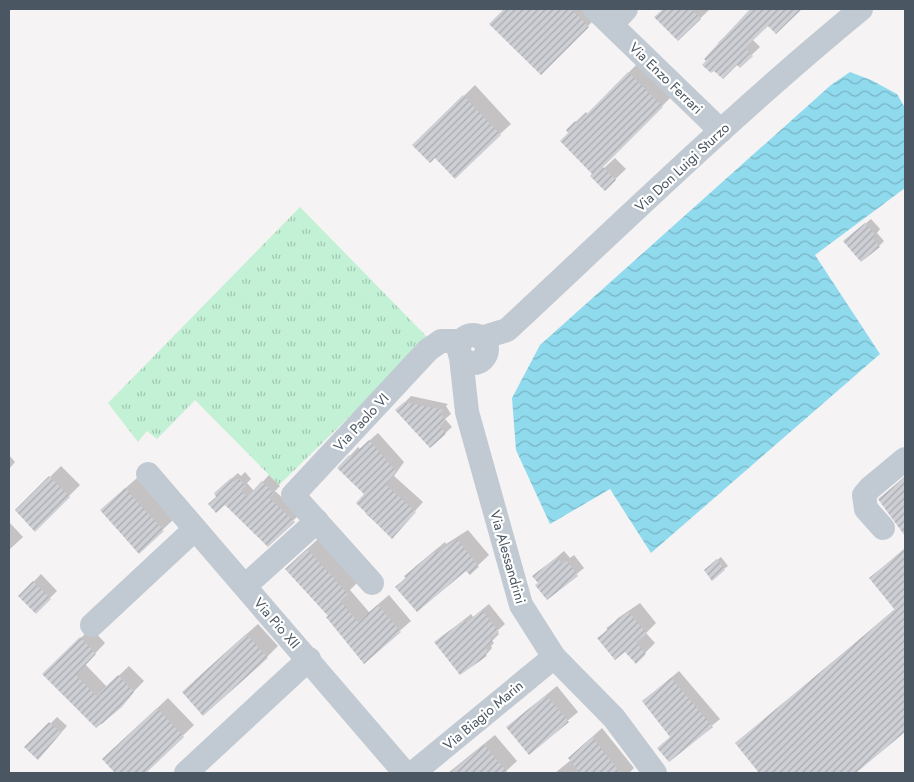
<svg xmlns="http://www.w3.org/2000/svg" width="914" height="782" viewBox="0 0 914 782" font-family="Jost,sans-serif">
<style>
.park{fill:url(#park-tufts)}
.water{fill:url(#water-waves)}
.shadow{fill:#0003}
.building{fill:url(#building-hatch)}
.lines{fill:none;stroke-linecap:round;stroke-linejoin:round}
.minor{stroke:#c1cad2;stroke-width:24}
.labels{text-anchor:middle;dominant-baseline:central;stroke-width:4.5;stroke-linejoin:round;paint-order:stroke}
.street-label{font-size:14px;fill:#4a5661;stroke:#fff}
</style>
<defs>
<pattern id="park-tufts" width="24" height="20" patternUnits="userSpaceOnUse" patternTransform="scale(1.25)"><rect width="24" height="20" fill="#c3f1d5"/><path d="M3 7l-1-3M5 7V3M7 7l1-3M15 17l-1-3M17 17v-4M19 17l1-3" fill="none" stroke="#a0c6b0"/></pattern>
<pattern id="water-waves" width="16" height="10" patternUnits="userSpaceOnUse" patternTransform="scale(1.25)"><rect width="16" height="10" fill="#90daee"/><path d="M0 5q4-4 8 0t8 0" fill="none" stroke="#78b4c4"/></pattern>
<pattern id="building-hatch" width="6" height="6" patternUnits="userSpaceOnUse" patternTransform="scale(1.25)"><rect width="6" height="6" fill="#cdcfd5"/><path d="M-1 1l2-2M0 6l6-6M5 7l2-2" fill="none" stroke="#a8abb0"/></pattern>
</defs>
<rect width="100%" height="100%" fill="#f5f3f3"/>
<!-- park -->
<path class="park" d="M300,207L429,339L279,485L195,400L157,439L147,431L138,442L108,403Z"/>
<!-- water -->
<path class="water" d="M850,72L871,80L897,94L905,108V188L815,255L880,354L651,553L610,489L550,524L516,450L512,398L540,345L831,85Z"/>
<!-- shadow -->
<g class="shadow">
<path d="M506,9H600L603,11L541,73L491,24Z"/>
<path d="M664,9H710L678,40L656,17Z"/>
<path d="M752,9H800L776,33L768,24L752,39L760,47L740,66L718,43Z"/>
<path d="M639,62L673,95L603,166V169L615,158L626,169L605,189L567,130L586,112L588,114Z"/>
<path d="M475,85L511,124L500,134L435,156L414,145Z"/>
<path d="M871,219L880,229L877,233L884,241L879,246L851,236Z"/>
<path d="M411,396L448,404L446,406L451,414L445,419L452,427L430,447L397,410Z"/>
<path d="M378,433L404,462L394,476L423,502L392,537L366,514V494L339,468L358,447L360,449Z"/>
<path d="M9,455L15,462L9,469Z"/>
<path d="M61,466L80,485L35,530L16,511Z"/>
<path d="M245,472L251,479L247,483L254,491L269,475L280,486L275,491L300,514L268,545L218,496L222,487L238,473L241,476Z"/>
<path d="M905,476V533L880,499Z"/>
<path d="M137,478L174,519L139,552L113,499Z"/>
<path d="M9,522L23,537L9,550Z"/>
<path d="M468,530L489,555L470,573L467,569L397,587L416,566L445,542L446,544Z"/>
<path d="M318,539L358,582L350,590L369,612L389,595L411,621L364,662L329,616L297,558Z"/>
<path d="M905,548V731L854,773H761L737,743L895,609L870,578Z"/>
<path d="M564,551L570,558L574,555L584,568L547,598L534,576Z"/>
<path d="M721,557L728,566L724,569L708,567Z"/>
<path d="M41,574L57,591L36,612L20,596Z"/>
<path d="M640,603L656,623L646,633L655,643L636,662L625,650L599,638L618,618Z"/>
<path d="M489,604L505,624L497,631L499,634L492,641L494,643L491,646L492,648L486,655L436,642L471,614L473,617Z"/>
<path d="M258,624L278,646L267,657L194,681Z"/>
<path d="M91,628L105,643L85,664L107,687L129,666L144,681L102,724L44,674Z"/>
<path d="M679,671L720,719L669,761L671,737L643,701Z"/>
<path d="M557,686L578,712L529,753L518,718Z"/>
<path d="M168,698L194,725L144,773H116L103,759Z"/>
<path d="M57,717L67,726L38,759L50,724Z"/>
<path d="M602,728L634,768L629,773H555L571,760L580,748Z"/>
<path d="M495,735L517,761L504,773H448Z"/>
</g>
<!-- building -->
<g class="building">
<path d="M504,9H571L589,27L541,75L489,24Z"/>
<path d="M663,9H691L701,19L678,41L654,17Z"/>
<path d="M750,9H802L776,34L768,26L745,48L753,56L740,68L737,65L723,79L714,71L711,73L702,65L706,61L704,59Z"/>
<path d="M628,72L663,107L603,167L616,180L605,191L590,176L592,174L560,141L568,133L566,130L575,121L577,124Z"/>
<path d="M463,95L501,135L455,179L435,158L430,163L412,145Z"/>
<path d="M865,223L876,236L873,239L880,247L861,262L843,241Z"/>
<path d="M404,402L444,410L441,413L445,421L440,426L446,434L430,448L395,410Z"/>
<path d="M369,440L396,471L386,485L416,512L392,539L356,503L364,494L337,468L349,455L351,457Z"/>
<path d="M49,476L70,497L35,532L15,510Z"/>
<path d="M905,477V536L878,499Z"/>
<path d="M231,478L234,482L238,478L246,486L241,490L247,497L262,481L274,494L269,498L295,522L268,547L225,505L216,513L208,504L216,497L214,493Z"/>
<path d="M125,488L164,531L139,554L100,510Z"/>
<path d="M457,539L479,567L470,575L466,571L417,612L395,587L406,578L404,576L434,552L435,554Z"/>
<path d="M307,549L348,594L340,601L358,622L378,605L401,632L364,664L326,617L328,616L285,569Z"/>
<path d="M905,549V732L856,773H759L735,743L895,610L869,578Z"/>
<path d="M557,557L562,564L567,561L578,576L547,600L535,585L538,583L532,576Z"/>
<path d="M717,559L725,570L712,581L704,570Z"/>
<path d="M33,581L51,599L36,614L18,596Z"/>
<path d="M482,610L499,632L490,638L493,642L485,647L488,651L485,654L487,656L460,675L434,642L464,620L466,623Z"/>
<path d="M629,612L647,634L636,642L646,654L636,664L625,652L615,660L597,638L608,630L606,628Z"/>
<path d="M246,634L268,658L203,716L182,692Z"/>
<path d="M80,637L96,654L76,675L96,696L118,675L134,692L122,707L96,728L42,674Z"/>
<path d="M671,678L713,727L669,762L657,748L670,737L642,701Z"/>
<path d="M546,695L569,722L529,755L506,727Z"/>
<path d="M157,708L184,737L146,773H115L102,759Z"/>
<path d="M49,722L61,733L38,760L24,747Z"/>
<path d="M592,737L620,773H580L568,758Z"/>
<path d="M484,745L508,773H450Z"/>
</g>
<g class="lines">
<!-- minor -->
<g class="minor">
<path d="M595,9L721,131"/>
<path d="M612,24L626,9"/>
<circle cx="473" cy="349" r="14"/>
<path d="M481,338L507,330C624,221 738,110 861,9"/>
<path d="M461,357L467,412L521,605L554,657L614,718L655,773"/>
<path d="M148,474L405,773"/>
<path d="M883,528L866,509L864,495L870,488L905,459"/>
<path d="M372,583L293,495L428,350L441,341H461"/>
<path d="M245,586L317,521"/>
<path d="M92,625L195,529"/>
<path d="M186,773L309,659"/>
<path d="M413,773L554,657"/>
</g>
</g>
<g class="labels">
<!-- street labels -->
<g class="street-label">
<text transform="translate(666 78) rotate(44)">Via Enzo Ferrari</text>
<text transform="translate(682 167) rotate(-43)">Via Don Luigi Sturzo</text>
<text transform="translate(361 422) rotate(-47)">Via Paolo VI</text>
<text transform="translate(508 557) rotate(74)">Via Alessandrini</text>
<text transform="translate(277 623) rotate(49)">Via Pio XII</text>
<text transform="translate(483 715) rotate(-40)">Via Biagio Marin</text>
</g>
</g>
<!-- border -->
<rect width="914" height="782" fill="none" stroke="#4a5661" stroke-width="20"/>
</svg>
